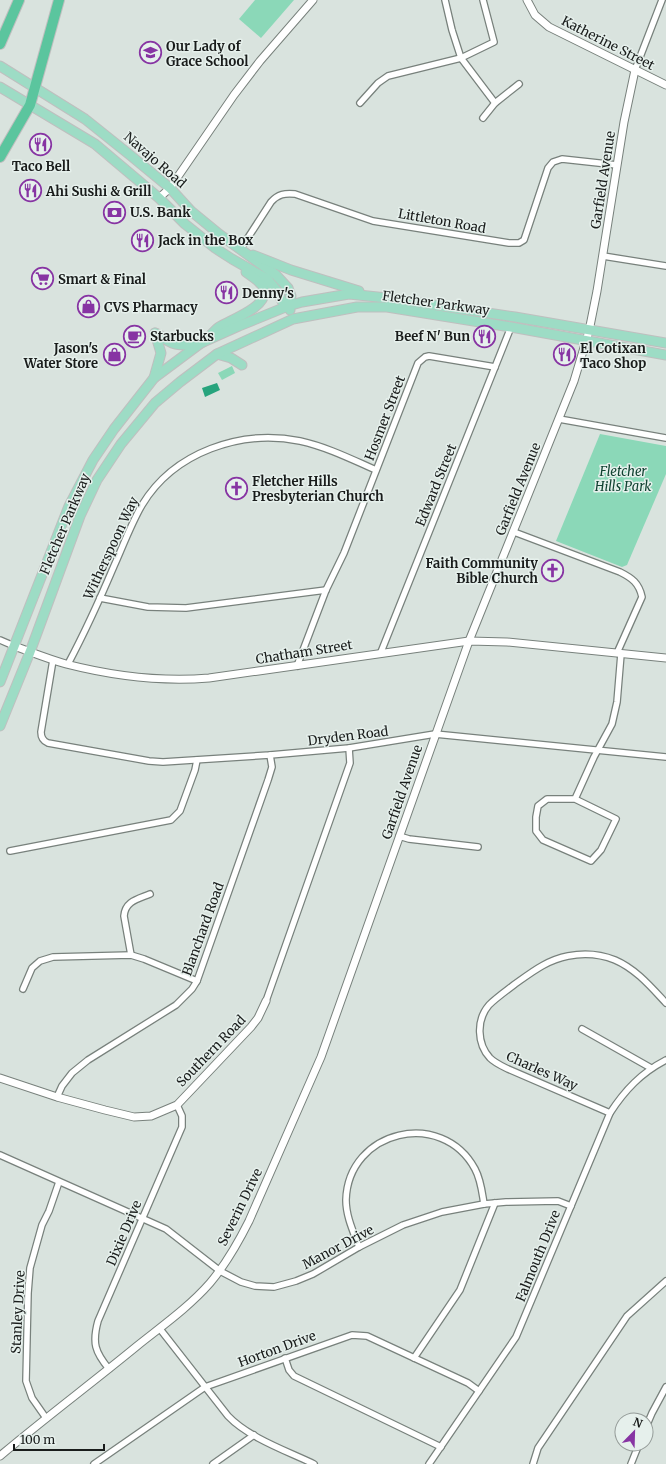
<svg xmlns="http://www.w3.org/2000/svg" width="666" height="1464" viewBox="0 0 666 1464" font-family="Merriweather,serif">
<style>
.green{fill:#8bd8b8}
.water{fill:#27a47d}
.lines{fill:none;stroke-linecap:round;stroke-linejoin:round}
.minor-casing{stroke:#78817c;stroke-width:8}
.tertiary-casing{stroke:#78817c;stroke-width:9}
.primary-casing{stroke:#bfbfbf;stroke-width:11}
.motorway-casing{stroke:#bfbfbf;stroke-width:12}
.minor{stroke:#fff;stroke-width:5.5}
.tertiary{stroke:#fff;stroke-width:7}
.primary{stroke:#9ddcc5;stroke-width:9}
.motorway{stroke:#5bc59e;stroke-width:10}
.labels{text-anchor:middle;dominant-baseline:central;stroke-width:3;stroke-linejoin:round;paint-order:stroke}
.street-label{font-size:13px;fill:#191c1b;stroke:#e6f0ec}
.poi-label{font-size:13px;font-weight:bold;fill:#191c1b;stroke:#e6f0ec;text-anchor:start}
.park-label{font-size:13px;font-style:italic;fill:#114332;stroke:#e6f0ec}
</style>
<rect width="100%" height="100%" fill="#d9e3de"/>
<!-- green -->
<g class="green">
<path d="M255,0H294L261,38L239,19Z"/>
<path d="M232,366L235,373L222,380L218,373Z"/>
<path d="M600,434L666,446V474L627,565L622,567L556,541Z"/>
</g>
<!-- water -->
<path class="water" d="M217,383L220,390L205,397L202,388Z"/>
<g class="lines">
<defs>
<g id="minor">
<path d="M445,0L452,30L461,58L495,103"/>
<path d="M635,70L662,0"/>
<path d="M360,103L378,83L388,76L461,58L494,42L483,0"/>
<path d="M483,118L495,103L519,84"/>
<path d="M240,250L271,202C278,194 285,193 295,194L373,221L509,243H519L524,240L548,168L553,162L562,159L617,165"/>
<path d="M603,256L666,266"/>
<path d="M559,419L666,438"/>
<path d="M514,532L620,572C632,578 639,583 642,597L617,653"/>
<path d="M100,598L148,607L186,608L326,590"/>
<path d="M0,640L14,646"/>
<path d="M381,652L511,327"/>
<path d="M53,660L41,732C41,737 43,741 48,743L149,761L163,762L270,755L349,748L435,734L666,757"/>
<path d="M68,664C85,632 100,599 114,566C123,546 131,524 142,505C174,452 241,429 300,441C327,447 351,459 376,470"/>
<path d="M297,666L326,590L344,553L418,363L425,357L429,356L495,367"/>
<path d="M575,799L616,819L601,850L591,861L543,840L536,831V817L538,806L547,799H575L594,757L612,724L617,702L621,654"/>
<path d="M399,836L409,839L478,847"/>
<path d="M10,851L171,820L180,811L195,770L197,760"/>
<path d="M131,955L124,916C125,901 138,899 150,894"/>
<path d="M23,989L32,968L40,961L53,957L131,955L144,959L197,981"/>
<path d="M266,1001L350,763L349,748"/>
<path d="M582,1029L651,1068"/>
<path d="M57,1097L62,1086L72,1073L88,1060L176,1005L192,989L197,981L268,780L272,767L270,755"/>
<path d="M610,1113L508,1069C502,1066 495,1063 490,1058C477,1044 476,1020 489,1005C496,998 506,991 515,984C532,972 547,960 568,956C583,953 600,954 615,960C636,969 651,987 666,1003"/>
<path d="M0,1155L166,1229L220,1271L241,1282L255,1286L274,1287L296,1281L313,1274L359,1247L403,1225L442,1212L484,1204L506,1202L558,1201L571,1206"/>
<path d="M359,1247C353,1231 346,1216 346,1200C348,1130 442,1108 475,1169C481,1180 482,1192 484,1204"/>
<path d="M160,1329L228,1416C249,1438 287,1451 314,1464"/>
<path d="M285,1358L289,1370L294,1376L441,1447"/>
<path d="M414,1358L460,1290L495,1203"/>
<path d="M109,1369C95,1352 92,1343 98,1321L182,1127V1116L177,1105"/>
<path d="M46,1418L32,1398L26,1381L28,1293L30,1268L42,1225L49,1211L59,1182"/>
<path d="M646,1427L652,1413L666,1387"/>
<path d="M94,1464L205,1387L352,1335L367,1336L468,1383L479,1391"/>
<path d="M213,1464L254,1435"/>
<path d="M429,1464L516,1337L610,1113C625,1090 641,1073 666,1060"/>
<path d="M533,1464L538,1448L627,1316L666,1281"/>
<path d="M631,1464L639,1444"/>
</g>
<g id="tertiary">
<path d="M527,0L535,15L549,27L666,85"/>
<path d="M159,198L170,188L234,95L260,61L313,0"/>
<path d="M14,646C31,652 48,659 66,664C113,676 161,682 209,678L469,641L507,642L666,658"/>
<path d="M0,1078L57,1097L105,1110L134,1117L151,1116L177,1105L251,1027L258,1018L266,1001"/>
<path d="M0,1456C45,1418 92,1383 137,1346C162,1326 189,1307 210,1283C226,1264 238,1243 249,1221L321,1057L469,641L574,381L589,331L597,291L624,122L635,70"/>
</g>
<g id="primary">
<path d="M0,66L85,119L130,155L170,188L191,211L219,234L276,275L288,288L291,296L288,306"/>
<path d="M0,87L95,144L159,198L185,224L215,248L232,259L267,279L278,292L282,301L288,306L290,310"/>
<path d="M253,255L291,270L359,291"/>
<path d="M155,333C161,335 165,340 170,342C176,346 195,346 201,343C208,340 213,331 219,327C230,320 269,307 264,289C262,282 252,277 246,272"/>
<path d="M217,354L231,358L242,365"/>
<path d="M154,378L161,353L155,333"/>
<path d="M0,682L69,506L93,460L114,429L154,378L201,343L239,326L288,306L302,302L349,294L387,298L515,317L666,343"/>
<path d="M0,726L30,652L80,516L97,480L121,444L155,403L180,382L217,354L293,319L357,307H387L511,327L666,355"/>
</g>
<g id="motorway">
<path d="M0,44L19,0"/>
<path d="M0,157L30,105L59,0"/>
</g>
</defs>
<!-- minor casing -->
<use href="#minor" class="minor-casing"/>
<!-- tertiary casing -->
<use href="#tertiary" class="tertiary-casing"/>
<!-- primary casing -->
<use href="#primary" class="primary-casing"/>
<!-- motorway casing -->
<use href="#motorway" class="motorway-casing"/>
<!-- minor -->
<use href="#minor" class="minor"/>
<!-- tertiary -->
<use href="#tertiary" class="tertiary"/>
<!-- primary -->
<use href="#primary" class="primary"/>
<!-- motorway -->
<use href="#motorway" class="motorway"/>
</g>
<!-- icons -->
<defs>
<symbol id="school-ring" viewBox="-11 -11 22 22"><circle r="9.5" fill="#e6f0ec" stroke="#8734a3" stroke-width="1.5"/><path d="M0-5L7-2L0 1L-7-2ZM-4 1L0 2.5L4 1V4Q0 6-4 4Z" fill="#8734a3"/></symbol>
<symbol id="restaurant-ring" viewBox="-11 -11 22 22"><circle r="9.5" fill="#e6f0ec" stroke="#8734a3" stroke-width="1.5"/><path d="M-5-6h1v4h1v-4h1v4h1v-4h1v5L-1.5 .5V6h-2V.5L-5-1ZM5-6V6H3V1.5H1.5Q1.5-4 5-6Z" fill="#8734a3"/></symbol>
<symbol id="bank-ring" viewBox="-11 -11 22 22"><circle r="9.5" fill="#e6f0ec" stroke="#8734a3" stroke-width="1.5"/><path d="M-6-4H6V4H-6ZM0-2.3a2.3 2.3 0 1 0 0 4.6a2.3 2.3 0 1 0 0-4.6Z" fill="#8734a3"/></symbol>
<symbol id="supermarket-ring" viewBox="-11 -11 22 22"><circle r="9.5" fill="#e6f0ec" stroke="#8734a3" stroke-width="1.5"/><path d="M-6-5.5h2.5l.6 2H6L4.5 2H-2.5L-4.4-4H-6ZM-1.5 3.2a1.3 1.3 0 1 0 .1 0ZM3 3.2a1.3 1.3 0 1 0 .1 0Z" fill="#8734a3"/></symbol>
<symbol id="shop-ring" viewBox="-11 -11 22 22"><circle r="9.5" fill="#e6f0ec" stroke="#8734a3" stroke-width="1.5"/><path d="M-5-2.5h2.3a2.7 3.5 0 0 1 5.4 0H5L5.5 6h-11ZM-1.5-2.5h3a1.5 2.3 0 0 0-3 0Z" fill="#8734a3"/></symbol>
<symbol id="cafe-ring" viewBox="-11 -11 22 22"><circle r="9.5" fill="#e6f0ec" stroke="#8734a3" stroke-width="1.5"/><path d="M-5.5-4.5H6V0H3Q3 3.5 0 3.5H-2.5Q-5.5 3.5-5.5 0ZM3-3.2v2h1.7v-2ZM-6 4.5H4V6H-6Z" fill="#8734a3"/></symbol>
<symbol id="church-ring" viewBox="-11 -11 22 22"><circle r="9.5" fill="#e6f0ec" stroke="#8734a3" stroke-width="1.5"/><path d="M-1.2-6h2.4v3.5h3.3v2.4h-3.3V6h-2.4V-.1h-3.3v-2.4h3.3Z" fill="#8734a3"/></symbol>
</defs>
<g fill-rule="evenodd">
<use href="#school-ring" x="138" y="40" width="25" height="25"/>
<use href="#restaurant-ring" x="28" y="132" width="25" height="25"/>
<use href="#restaurant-ring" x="18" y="178" width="25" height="25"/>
<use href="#bank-ring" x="102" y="200" width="25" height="25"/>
<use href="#restaurant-ring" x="130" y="228" width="25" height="25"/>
<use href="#supermarket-ring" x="30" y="266" width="25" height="25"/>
<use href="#restaurant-ring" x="214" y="280" width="25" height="25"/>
<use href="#shop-ring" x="76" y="294" width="25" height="25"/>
<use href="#cafe-ring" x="122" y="324" width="25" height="25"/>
<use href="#restaurant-ring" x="472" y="324" width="25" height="25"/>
<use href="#shop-ring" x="102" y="342" width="25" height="25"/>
<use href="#restaurant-ring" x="552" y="342" width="25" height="25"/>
<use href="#church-ring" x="224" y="476" width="25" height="25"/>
<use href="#church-ring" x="540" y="558" width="25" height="25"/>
</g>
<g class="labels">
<!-- street labels -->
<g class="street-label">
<text transform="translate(608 43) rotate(27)">Katherine Street</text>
<text transform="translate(155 160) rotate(41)">Navajo Road</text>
<text transform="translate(603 180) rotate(-81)">Garfield Avenue</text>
<text transform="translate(442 221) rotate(10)">Littleton Road</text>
<text transform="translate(436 303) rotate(8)">Fletcher Parkway</text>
<text transform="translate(385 418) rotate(-69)">Hosmer Street</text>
<text transform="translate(436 485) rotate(-68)">Edward Street</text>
<text transform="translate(518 489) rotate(-68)">Garfield Avenue</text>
<text transform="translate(65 524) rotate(-67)">Fletcher Parkway</text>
<text transform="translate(111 548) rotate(-65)">Witherspoon Way</text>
<text transform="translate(304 652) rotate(-9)">Chatham Street</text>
<text transform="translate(348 736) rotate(-7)">Dryden Road</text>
<text transform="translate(402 792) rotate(-71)">Garfield Avenue</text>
<text transform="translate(203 929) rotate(-70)">Blanchard Road</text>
<text transform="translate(211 1051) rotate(-46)">Southern Road</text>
<text transform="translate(542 1071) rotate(24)">Charles Way</text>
<text transform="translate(240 1207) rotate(-64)">Severin Drive</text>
<text transform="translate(124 1233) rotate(-67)">Dixie Drive</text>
<text transform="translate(338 1247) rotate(-28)">Manor Drive</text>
<text transform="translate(538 1256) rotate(-68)">Falmouth Drive</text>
<text transform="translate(18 1312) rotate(-87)">Stanley Drive</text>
<text transform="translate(277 1349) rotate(-20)">Horton Drive</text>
</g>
<!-- poi labels -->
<g class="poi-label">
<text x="166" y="46">Our Lady of<tspan x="166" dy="15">Grace School</tspan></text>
<text x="41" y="166" text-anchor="middle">Taco Bell</text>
<text x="46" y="191">Ahi Sushi &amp; Grill</text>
<text x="130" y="212">U.S. Bank</text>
<text x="158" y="240">Jack in the Box</text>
<text x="58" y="279">Smart &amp; Final</text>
<text x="242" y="293">Denny's</text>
<text x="104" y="307">CVS Pharmacy</text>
<text x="150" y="336">Starbucks</text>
<text x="470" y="336" text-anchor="end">Beef N' Bun</text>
<text x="98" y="348" text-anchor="end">Jason's<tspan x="98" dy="15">Water Store</tspan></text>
<text x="580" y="348">El Cotixan<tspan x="580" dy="15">Taco Shop</tspan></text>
<text x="252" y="481">Fletcher Hills<tspan x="252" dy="15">Presbyterian Church</tspan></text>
<text x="538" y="563" text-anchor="end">Faith Community<tspan x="538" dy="15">Bible Church</tspan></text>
</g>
<!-- park labels -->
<g class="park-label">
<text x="623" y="471">Fletcher<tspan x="623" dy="15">Hills Park</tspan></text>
</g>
</g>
<!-- north arrow -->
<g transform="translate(634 1432) rotate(23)"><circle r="19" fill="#e6f0ec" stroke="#949b98"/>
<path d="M0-3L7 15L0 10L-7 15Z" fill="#8734a3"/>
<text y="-6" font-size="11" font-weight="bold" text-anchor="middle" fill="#191c1b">N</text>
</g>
<!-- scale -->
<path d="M14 1444v6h90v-6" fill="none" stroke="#191c1b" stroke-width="2"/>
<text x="20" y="1444" font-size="12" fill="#191c1b" stroke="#e6f0ec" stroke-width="3" paint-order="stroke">100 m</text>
</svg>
